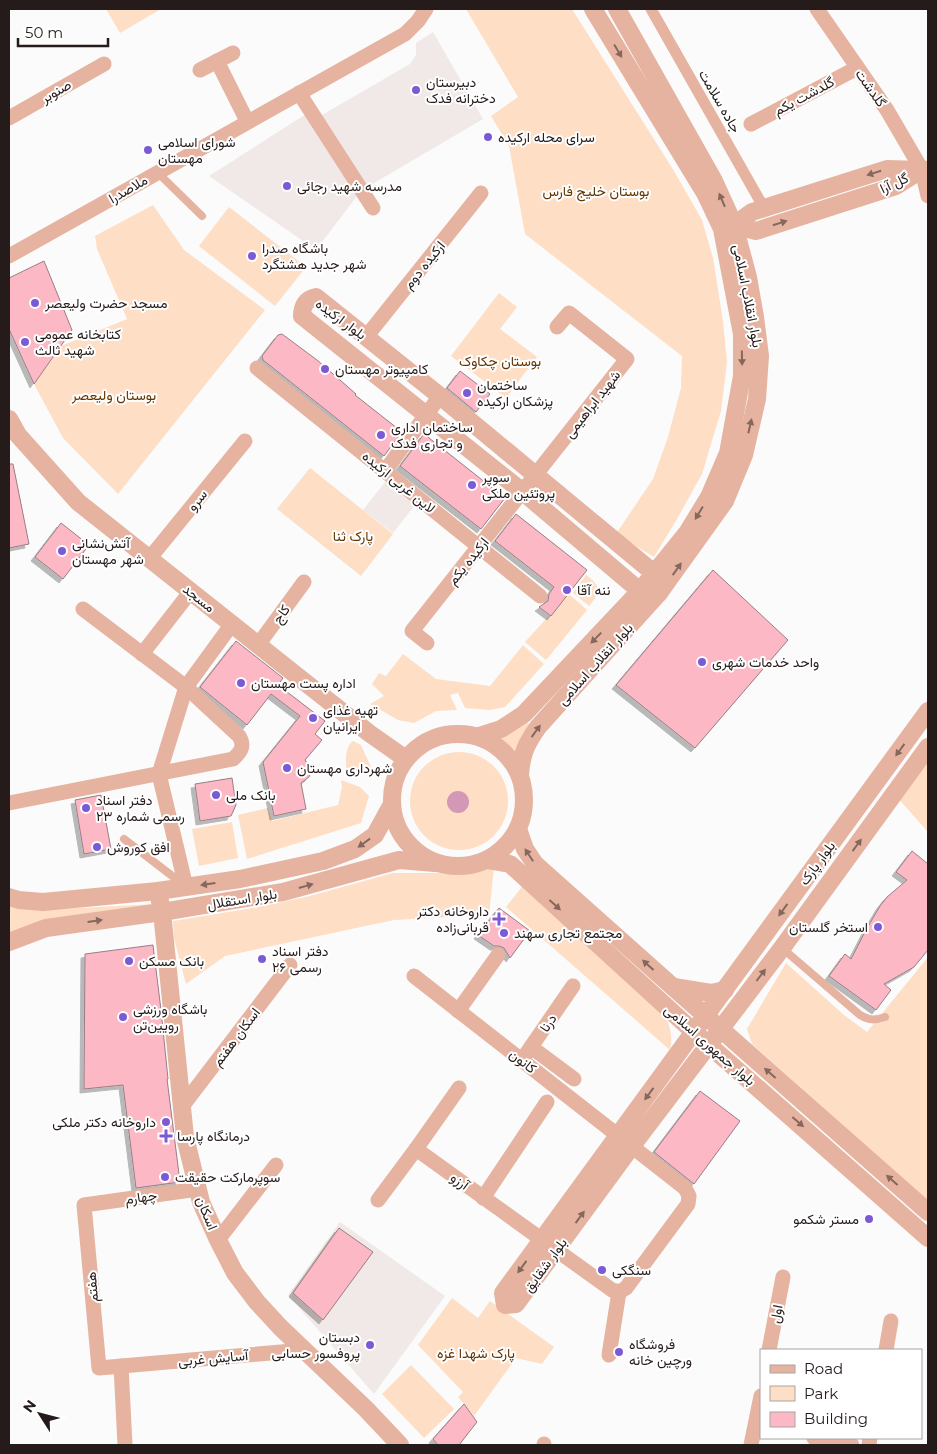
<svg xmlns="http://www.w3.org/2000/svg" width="937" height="1454" viewBox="0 0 937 1454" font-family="Montserrat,Vazirmatn,sans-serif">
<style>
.built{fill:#f1e9e8}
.green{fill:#fedec4}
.water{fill:#d498b7}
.building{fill:#fdb8c6;stroke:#987e83;filter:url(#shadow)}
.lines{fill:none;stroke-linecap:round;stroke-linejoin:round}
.service{stroke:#e5b3a0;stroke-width:8}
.pedestrian{stroke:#e5b3a0;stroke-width:11}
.minor{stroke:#e5b3a0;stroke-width:15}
.tertiary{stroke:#e5b3a0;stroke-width:18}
.oneway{fill:#85675d}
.poi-dot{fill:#7d5ad5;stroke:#fff;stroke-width:2}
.labels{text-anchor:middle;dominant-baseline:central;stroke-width:4;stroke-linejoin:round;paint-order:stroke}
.poi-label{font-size:14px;fill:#251b1a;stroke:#fff;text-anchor:start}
.street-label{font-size:14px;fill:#251b1a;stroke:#fff}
.park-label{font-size:14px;fill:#643500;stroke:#fff}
</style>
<defs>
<filter id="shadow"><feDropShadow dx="-4" dy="4" stdDeviation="0" flood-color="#0004"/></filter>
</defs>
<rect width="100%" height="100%" fill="#fbfbfb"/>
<!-- built -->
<g class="built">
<path d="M433,32L483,119L364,189L320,116L410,64L416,55V43Z"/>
<path d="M309,112L357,196L316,250L209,176Z"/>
<path d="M385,482L415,505L393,533L363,510Z"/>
<path d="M340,1222L445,1296L374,1394L288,1295Z"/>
</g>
<!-- green -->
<g class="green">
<path d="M106,9H161L120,33Z"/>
<path d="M466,9H572L674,171L702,220L713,258L723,321L727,362L721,411L702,474L677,519L654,557L616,534L653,479L668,437L681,388L682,356L525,234L509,146L491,116L518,97Z"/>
<path d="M153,205L184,250L265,310L118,494L63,438L34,384L61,346L127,319L97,249L95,236Z"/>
<path d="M229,207L306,267L275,306L199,246Z"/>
<path d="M499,293L517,307L500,329L537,357L506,398L451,356Z"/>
<path d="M310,468L393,534L361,576L277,509Z"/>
<path d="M586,575C602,586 600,593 589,606L573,593Z"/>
<path d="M569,594L587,610L546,660L525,642Z"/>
<path d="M523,645L544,664L505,707L490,710L465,708L458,693L450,695L457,710L436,711L414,723L398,720L370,704L384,696L372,684L379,673L386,676L403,654L436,679L490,686Z"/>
<path d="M525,720L531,726L515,754L497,739Z"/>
<path d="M353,741L361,745L371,767C363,773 355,770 346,768C346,759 345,747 353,741Z"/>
<circle cx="459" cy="801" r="49"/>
<path d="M928,753V832L897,797Z"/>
<path d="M341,780L360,787L369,796L361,823L247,859L238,815L268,808L272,821L338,805L342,787Z"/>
<path d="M232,822L238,858L199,866L192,829Z"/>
<path d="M494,867L489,915L394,920L225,956L186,984L174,938L173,921L259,907L310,896L393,873H455Z"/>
<path d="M525,883L663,1011C670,1027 673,1033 670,1050L506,907Z"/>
<path d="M156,904L9,935V906L40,910Z"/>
<path d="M928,957V1201L752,1044L747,1029L786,963L844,1015L867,1032Z"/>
<path d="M452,1298L478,1318L490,1301L554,1347L542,1364L516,1358L474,1416L458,1397L463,1392L418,1345Z"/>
<path d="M411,1365L454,1409L424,1438L382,1394Z"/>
</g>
<!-- water -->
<circle class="water" cx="458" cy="802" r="11"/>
<!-- building -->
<g class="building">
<path d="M44,261L72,330L34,384L9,329V278Z"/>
<path d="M282,334L317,360L356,394L355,395L402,432L384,456L263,360L262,356L278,335Z"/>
<path d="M460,371L490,394L476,412L447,388Z"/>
<path d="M424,434L505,498L481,529L400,466Z"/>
<path d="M9,464H13L29,544L9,548Z"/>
<path d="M516,514L587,570L551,616L539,607L548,601L549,594L554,587L495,541Z"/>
<path d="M61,523L89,545L63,579L35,557Z"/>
<path d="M713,570L788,640L695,748L616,685Z"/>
<path d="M236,641L283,678L278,685L325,721L315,734L322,740L305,760L312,770L309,777L301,783L306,809L274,816L263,762L300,716L271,694L247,725L200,687Z"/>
<path d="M232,778L236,805L231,816L200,821L195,784Z"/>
<path d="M101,795L111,849L84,854L75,800Z"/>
<path d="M912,851L928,864V950L914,967L884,984L891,990L876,1010L829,976L845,954L851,959L867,928L880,906L887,897L907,880L896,872Z"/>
<path d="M499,908L530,931L510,958L504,948L499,946H494L478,935Z"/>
<path d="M153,945L161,1010L168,1079H167L180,1182L136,1188L123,1085L84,1089L85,954Z"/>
<path d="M700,1091L740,1121L694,1184L654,1152Z"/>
<path d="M339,1228L373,1252L323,1320L293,1293Z"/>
<path d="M464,1404L477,1422L459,1445H438L433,1439Z"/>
</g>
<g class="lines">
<!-- service -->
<g class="service">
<path d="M157,172L202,216"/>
<path d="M124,839L184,885"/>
<path d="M782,948L860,1015C870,1021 875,1020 885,1017"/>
</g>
<!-- pedestrian -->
<path class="pedestrian" d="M651,9L764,208"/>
<!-- minor -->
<g class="minor">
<path d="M817,9L887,110L922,170L928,196"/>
<path d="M217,61L247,121"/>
<path d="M200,70L233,53"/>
<path d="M299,93L373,208"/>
<path d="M9,118L104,64"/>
<path d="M751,124L857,68"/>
<path d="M9,256L405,34L418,21L426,9"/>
<path d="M366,337L481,193"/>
<path d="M257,368L540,596"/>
<path d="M385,471L440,396"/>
<path d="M149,559L245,441"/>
<path d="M427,643L412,631L627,359L569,313L557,327"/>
<path d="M258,645L304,582"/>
<path d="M142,654L191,591"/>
<path d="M9,803L233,759C241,752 245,746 239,736L186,687L83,609"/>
<path d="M186,887L159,774L186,687L232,624"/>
<path d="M458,1011L498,955"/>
<path d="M531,1047L574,1079"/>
<path d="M522,1060L573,986"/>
<path d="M181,1108L290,965"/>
<path d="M416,1149L459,1088"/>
<path d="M198,1189L84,1205L99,1368L304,1350"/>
<path d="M483,1198L547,1102"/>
<path d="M378,1200L416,1149L612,1290L619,1292L626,1288L688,1204L689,1196L685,1188L414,976"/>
<path d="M218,1240L276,1165"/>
<path d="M769,1350L783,1277"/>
<path d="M886,1350L891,1321"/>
<path d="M609,1355L619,1292"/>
<path d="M121,1366L125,1445"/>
<path d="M814,1438L852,1445"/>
<path d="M544,1445V1444"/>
<path d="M751,1445L761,1396"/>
<path d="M869,1445L870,1438"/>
</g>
<!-- tertiary -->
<g class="tertiary">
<path d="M734,225L756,231L896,186L923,169"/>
<path d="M723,228L734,225L752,212L887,169L922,170"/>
<path d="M316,297L440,396L655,574L659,593L640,591L523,492L302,316C302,306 306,299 316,297Z"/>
<path d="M9,419L18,435L78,502L369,733L406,759"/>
<path d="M928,711L503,1293L505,1305L516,1304L632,1146L782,948L928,747"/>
<circle cx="458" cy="800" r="66"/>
<path d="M479,736L501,729L524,714L640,591L687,533L709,497L728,453L742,376V334L722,229L705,193L593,9"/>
<path d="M520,776C521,755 526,744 538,727L659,593L725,501L744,455L757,399L760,356L755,317L748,277L734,225L714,181L617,9"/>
<path d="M518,829L525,849L535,864L673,987L928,1212"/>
<path d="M487,860L510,864L694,1032L928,1238"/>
<path d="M158,891L162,912L185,1137L201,1202L218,1240L235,1273L257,1302L280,1327L366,1409L400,1445"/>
<path d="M9,897L19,900L43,902L158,891L240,879L323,861L355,849L375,835L392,804"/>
<path d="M9,942L46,928L162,912L283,892L399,860L435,863"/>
<path d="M674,987L711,993L725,990"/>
</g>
</g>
<!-- one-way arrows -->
<defs><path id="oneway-solid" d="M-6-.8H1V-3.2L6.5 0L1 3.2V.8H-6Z" transform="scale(1.25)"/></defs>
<g class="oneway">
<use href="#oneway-solid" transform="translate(618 51) rotate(59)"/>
<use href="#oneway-solid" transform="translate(874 173) rotate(162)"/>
<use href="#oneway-solid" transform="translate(722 200) rotate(-113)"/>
<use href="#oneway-solid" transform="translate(780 223) rotate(-18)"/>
<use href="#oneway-solid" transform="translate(742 358) rotate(89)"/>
<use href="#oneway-solid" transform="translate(750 426) rotate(-77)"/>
<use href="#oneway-solid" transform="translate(699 513) rotate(121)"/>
<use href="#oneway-solid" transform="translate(677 569) rotate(-55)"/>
<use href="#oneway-solid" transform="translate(596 638) rotate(134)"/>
<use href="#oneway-solid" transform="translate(536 731) rotate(-54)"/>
<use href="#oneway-solid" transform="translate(900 750) rotate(126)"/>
<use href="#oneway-solid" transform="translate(364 843) rotate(144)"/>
<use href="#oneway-solid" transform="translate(857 845) rotate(-54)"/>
<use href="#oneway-solid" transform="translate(529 855) rotate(-123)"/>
<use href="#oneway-solid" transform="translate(208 884) rotate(172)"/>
<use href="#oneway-solid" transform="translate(306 886) rotate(-16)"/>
<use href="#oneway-solid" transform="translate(555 905) rotate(42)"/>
<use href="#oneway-solid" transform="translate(783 910) rotate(126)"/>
<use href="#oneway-solid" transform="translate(95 921) rotate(-8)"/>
<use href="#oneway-solid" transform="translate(648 965) rotate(-138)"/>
<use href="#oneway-solid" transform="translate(761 975) rotate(-53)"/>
<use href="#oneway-solid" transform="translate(770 1073) rotate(-139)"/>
<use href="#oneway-solid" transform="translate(649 1094) rotate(126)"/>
<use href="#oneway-solid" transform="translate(798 1122) rotate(41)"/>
<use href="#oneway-solid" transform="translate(892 1180) rotate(-139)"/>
<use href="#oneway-solid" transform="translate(580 1217) rotate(-54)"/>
<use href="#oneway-solid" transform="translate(522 1267) rotate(126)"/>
</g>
<!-- markers -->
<g class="poi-dot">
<circle cx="416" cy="90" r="5"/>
<circle cx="488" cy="137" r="5"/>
<circle cx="148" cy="150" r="5"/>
<circle cx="287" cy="186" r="5"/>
<circle cx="252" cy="256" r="5"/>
<circle cx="35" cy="303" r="5"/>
<circle cx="25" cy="342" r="5"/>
<circle cx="325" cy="369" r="5"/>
<circle cx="467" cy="393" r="5"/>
<circle cx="381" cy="435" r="5"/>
<circle cx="472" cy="485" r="5"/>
<circle cx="62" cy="551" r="5"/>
<circle cx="567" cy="590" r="5"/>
<circle cx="702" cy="662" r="5"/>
<circle cx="241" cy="683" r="5"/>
<circle cx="313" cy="718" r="5"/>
<circle cx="287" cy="768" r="5"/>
<circle cx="216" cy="795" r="5"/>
<circle cx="86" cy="808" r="5"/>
<circle cx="97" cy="847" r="5"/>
<path d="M496.5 911.5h5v5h5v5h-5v5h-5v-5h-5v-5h5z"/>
<circle cx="878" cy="927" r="5"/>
<circle cx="504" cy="933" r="5"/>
<circle cx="262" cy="959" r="5"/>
<circle cx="129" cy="961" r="5"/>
<circle cx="123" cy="1017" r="5"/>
<circle cx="166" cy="1122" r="5"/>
<path d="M163.5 1128.5h5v5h5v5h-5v5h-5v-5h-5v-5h5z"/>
<circle cx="165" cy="1177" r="5"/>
<circle cx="869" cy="1219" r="5"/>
<circle cx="602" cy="1270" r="5"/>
<circle cx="370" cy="1345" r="5"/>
<circle cx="619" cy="1352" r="5"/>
</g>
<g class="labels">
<!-- poi labels -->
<g class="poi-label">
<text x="426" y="82">دبیرستان<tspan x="426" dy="16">دخترانه فدک</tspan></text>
<text x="498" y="137">سرای محله ارکیده</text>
<text x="158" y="142">شورای اسلامی<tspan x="158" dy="16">مهستان</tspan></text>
<text x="297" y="186">مدرسه شهید رجائی</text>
<text x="262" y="248">باشگاه صدرا<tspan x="262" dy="16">شهر جدید هشتگرد</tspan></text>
<text x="45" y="303">مسجد حضرت ولیعصر</text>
<text x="35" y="334">کتابخانه عمومی<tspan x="35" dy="16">شهید ثالث</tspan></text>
<text x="335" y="369">کامپیوتر مهستان</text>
<text x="477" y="385">ساختمان<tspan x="477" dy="16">پزشکان ارکیده</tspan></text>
<text x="391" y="427">ساختمان اداری<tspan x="391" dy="16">و تجاری فدک</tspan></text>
<text x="482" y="477">سوپر<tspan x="482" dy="16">پروتئین ملکی</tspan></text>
<text x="72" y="543">آتش‌نشانی<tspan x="72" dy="16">شهر مهستان</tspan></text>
<text x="577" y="590">ننه آقا</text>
<text x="712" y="662">واحد خدمات شهری</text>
<text x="251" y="683">اداره پست مهستان</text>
<text x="323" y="710">تهیه غذای<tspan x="323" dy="16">ایرانیان</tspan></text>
<text x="297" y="768">شهرداری مهستان</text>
<text x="226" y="795">بانک ملی</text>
<text x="96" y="800">دفتر اسناد<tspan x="96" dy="16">رسمی شماره ۲۳</tspan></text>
<text x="107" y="847">افق کوروش</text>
<text x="489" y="911" text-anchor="end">داروخانه دکتر<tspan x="489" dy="16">قربانی‌زاده</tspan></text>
<text x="868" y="927" text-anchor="end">استخر گلستان</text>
<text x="514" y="933">مجتمع تجاری سهند</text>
<text x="272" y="951">دفتر اسناد<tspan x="272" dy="16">رسمی ۲۶</tspan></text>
<text x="139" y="961">بانک مسکن</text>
<text x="133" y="1009">باشگاه ورزشی<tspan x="133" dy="16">رویین‌تن</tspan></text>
<text x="156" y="1122" text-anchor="end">داروخانه دکتر ملکی</text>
<text x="177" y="1136">درمانگاه پارسا</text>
<text x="175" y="1177">سوپرمارکت حقیقت</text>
<text x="859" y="1219" text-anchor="end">مستر شکمو</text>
<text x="612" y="1270">سنگکی</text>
<text x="360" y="1337" text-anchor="end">دبستان<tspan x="360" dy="16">پروفسور حسابی</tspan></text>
<text x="629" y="1344">فروشگاه<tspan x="629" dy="16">ورچین خانه</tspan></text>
</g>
<!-- street labels -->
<g class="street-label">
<text transform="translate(871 88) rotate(55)">گلدشت</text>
<text transform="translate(56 91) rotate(-30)">صنوبر</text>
<text transform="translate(804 96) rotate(-28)">گلدشت یکم</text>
<text transform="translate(720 101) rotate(60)">جاده سلامت</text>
<text transform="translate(894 183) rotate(-25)">گل آرا</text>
<text transform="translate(128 189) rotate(-30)">ملاصدرا</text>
<text transform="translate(424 265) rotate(-51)">ارکیده دوم</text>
<text transform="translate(748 296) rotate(79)">بلوار انقلاب اسلامی</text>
<text transform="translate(341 319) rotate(36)">بلوار ارکیده</text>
<text transform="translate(592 404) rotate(-52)">شهید ابراهیمی</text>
<text transform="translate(399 482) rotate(39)">لاین غربی ارکیده</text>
<text transform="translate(197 500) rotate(-51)">سرو</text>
<text transform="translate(468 561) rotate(-51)">ارکیده یکم</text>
<text transform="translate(199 598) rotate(38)">مسجد</text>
<text transform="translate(281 614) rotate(-54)">کاج</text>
<text transform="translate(595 664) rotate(-48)">بلوار انقلاب اسلامی</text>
<text transform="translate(817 863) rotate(-54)">بلوار پارک</text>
<text transform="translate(242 899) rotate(-9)">بلوار استقلال</text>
<text transform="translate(548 1023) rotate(-56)">درنا</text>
<text transform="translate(236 1037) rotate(-53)">اسکان هفتم</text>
<text transform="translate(710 1045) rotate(41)">بلوار جمهوری اسلامی</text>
<text transform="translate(523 1061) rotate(38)">کانون</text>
<text transform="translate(460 1181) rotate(36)">آرزو</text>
<text transform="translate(141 1197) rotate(-8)">چهارم</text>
<text transform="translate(207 1213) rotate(68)">اسکان</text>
<text transform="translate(545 1265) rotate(-54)">بلوار شقایق</text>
<text transform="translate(92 1287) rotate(-95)">هفتم</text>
<text transform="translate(776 1314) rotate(-79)">اول</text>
<text transform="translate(213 1358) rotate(-5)">آسایش غربی</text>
</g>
<!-- park labels -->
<g class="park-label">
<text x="596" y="191">بوستان خلیج فارس</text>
<text x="500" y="361">بوستان چکاوک</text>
<text x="114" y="395">بوستان ولیعصر</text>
<text x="353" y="536">پارک ثنا</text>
<text x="476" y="1353">پارک شهدا غزه</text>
</g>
</g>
<!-- border -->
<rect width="937" height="1454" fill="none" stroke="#251b1a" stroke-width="20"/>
<!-- legend -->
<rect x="760" y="1349" width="162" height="90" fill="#ffffff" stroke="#a8a4a3"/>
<rect x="770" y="1365" width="25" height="8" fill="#e5b3a0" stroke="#a8a4a3"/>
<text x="804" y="1374" font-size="15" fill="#251b1a">Road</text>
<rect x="770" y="1386" width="25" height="15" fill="#fedec4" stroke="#a8a4a3"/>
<text x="804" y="1399" font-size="15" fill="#251b1a">Park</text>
<rect x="770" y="1412" width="25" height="15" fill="#fdb8c6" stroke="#a8a4a3"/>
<text x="804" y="1424" font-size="15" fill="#251b1a">Building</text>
<!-- north arrow -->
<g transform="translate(40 1414) rotate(306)" stroke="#ffffff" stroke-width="4" paint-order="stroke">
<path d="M0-4L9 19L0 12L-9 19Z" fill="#251b1a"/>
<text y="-8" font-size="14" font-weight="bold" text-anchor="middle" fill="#251b1a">N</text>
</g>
<!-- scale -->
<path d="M18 38v8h90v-8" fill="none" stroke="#251b1a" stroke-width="2.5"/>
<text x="25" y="38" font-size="15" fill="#251b1a" stroke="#ffffff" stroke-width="4" paint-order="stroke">50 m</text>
</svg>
